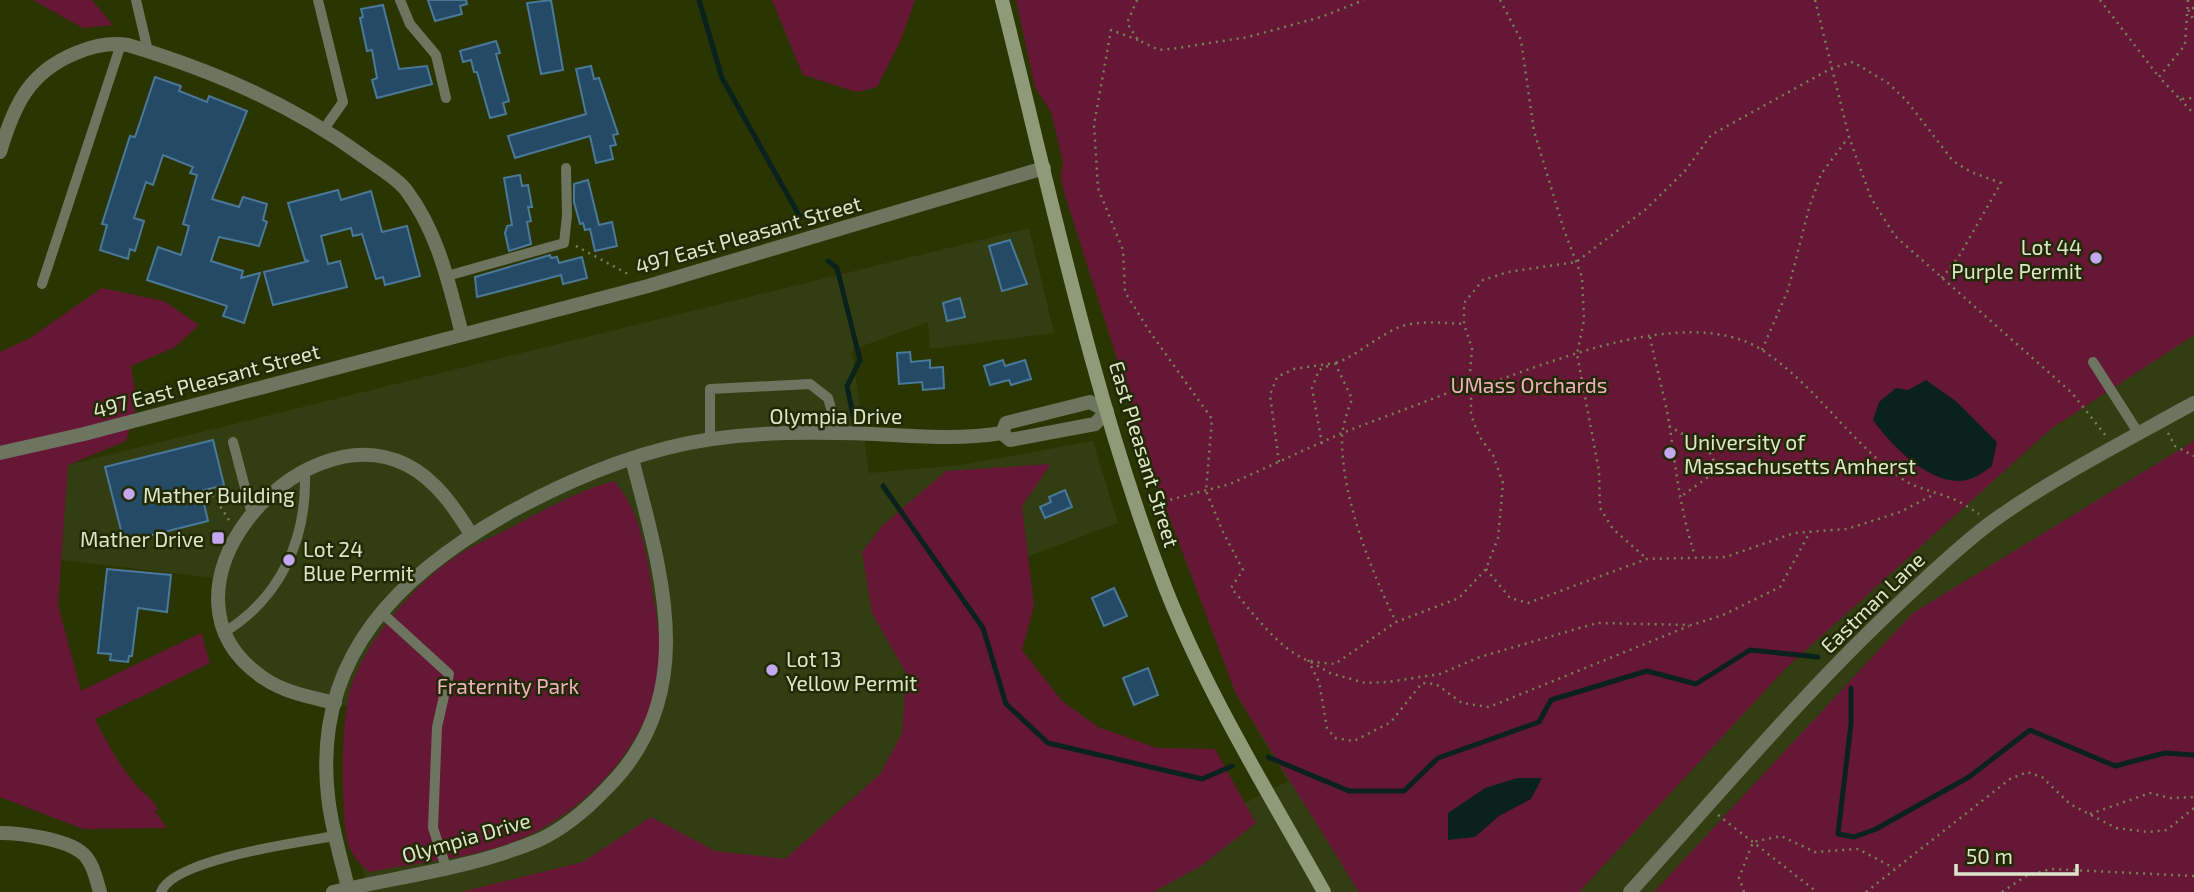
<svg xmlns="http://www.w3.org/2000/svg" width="2194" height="892" viewBox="0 0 2194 892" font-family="'Exo 2',sans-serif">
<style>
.built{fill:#323d12}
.green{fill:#671736}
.water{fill:#09221e}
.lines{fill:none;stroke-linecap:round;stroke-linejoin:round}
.stream{stroke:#09221e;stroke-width:5}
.building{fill:#244a65;stroke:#4b799b;stroke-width:2}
.path{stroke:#768057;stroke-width:2.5;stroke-dasharray:2 5;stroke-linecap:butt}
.service{stroke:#6d745f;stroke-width:10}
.minor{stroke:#6d745f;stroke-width:14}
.tertiary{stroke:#6d745f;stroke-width:14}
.secondary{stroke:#8f9a78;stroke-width:14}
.poi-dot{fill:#c4a7f1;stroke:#212a05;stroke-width:2.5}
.labels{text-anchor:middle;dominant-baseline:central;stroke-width:5;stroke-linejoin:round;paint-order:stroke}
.street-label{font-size:21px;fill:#dde6cb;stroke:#212a05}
.poi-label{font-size:21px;fill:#dde6cb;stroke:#212a05;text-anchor:start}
.park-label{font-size:21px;fill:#efb1c1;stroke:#212a05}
</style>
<rect width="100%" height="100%" fill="#2a3501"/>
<!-- built -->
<path class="built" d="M1016,0H2194V892H367L352,810L353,708L288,686L246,657L230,634L222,608L223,579L61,560L67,465L1029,228L1054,333L930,349L928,322L852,350L869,473L960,465L1093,441L1118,523L975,576L947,708L1245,803L1288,781L1236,694L1158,487L1065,195L1061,179L1063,161L1051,112L1035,87Z"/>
<!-- green -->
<g class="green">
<path d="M33,0H92L113,25L83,28Z"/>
<path d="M772,0H915L900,42L877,87L857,92L803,75Z"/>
<path d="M1016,0H2194V335L2052,428L1787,667L1579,892H1359L1236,694L1158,487L1065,195L1061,179L1063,161L1051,112L1035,87Z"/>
<path d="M102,288L164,301L199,325L175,347L131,366L137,404L126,441L68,465L58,605L81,691L201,633L210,663L95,719C106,742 119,765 136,785C143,793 153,799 158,810H154L167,828L83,829L0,797V352L30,338Z"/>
<path d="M2194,441V892H1654L1913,613Z"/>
<path d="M1051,464L1022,506L1034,606L1022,650L1062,701L1098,727L1157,748L1215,749L1256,823L1201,866L1153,892H461L583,862L651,817L715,851L785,859L881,773L902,733L906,673L872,613L862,552L883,525L946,471Z"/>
<path d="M614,481C641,510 647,558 653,595C658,625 664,661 656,690C638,754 584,810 525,837C478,858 420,862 370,872C341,853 345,822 343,790C342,762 343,728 348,700C356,650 415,584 455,557C473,545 493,537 512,527C545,509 578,491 614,481Z"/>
</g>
<!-- water -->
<g class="water">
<path d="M1926,380L1957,402L1997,442L1992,466C1986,470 1980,475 1973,478C1937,493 1892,447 1873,420L1879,402L1896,388L1908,390Z"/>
<path d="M1517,778H1542L1531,799L1499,816L1475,837L1448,840V813L1485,788Z"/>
</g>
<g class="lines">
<!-- stream -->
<g class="stream">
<path d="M699,0L722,78L800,217"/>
<path d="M828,261L837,268L860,360L847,386L854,420"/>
<path d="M883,486L983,628L1006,704L1048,743L1202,779L1232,766"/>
<path d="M1851,688V724L1838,834L1854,837L1876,829L1969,777L2030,730L2115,766L2165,753L2194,755"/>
<path d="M1268,757L1349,791H1404L1438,758L1539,722L1551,700L1647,671L1696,684L1750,650L1818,657"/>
</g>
</g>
<!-- building -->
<g class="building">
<path d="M428,0H466L467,4L460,6L462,14L435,21Z"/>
<path d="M551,0L563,70L541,74L527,3Z"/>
<path d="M383,5L399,69L427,66L432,84L377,98L372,80L377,78L372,50L367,51L360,18L363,17L361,9Z"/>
<path d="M496,41L500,53L496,54L509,101L503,103L506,114L490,118L477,72H474L471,60L463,62L460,51Z"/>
<path d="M591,66L594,79L599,78L618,134L613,135L616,145L610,146L613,159L596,163L590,136L515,158L508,136L586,114L576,69Z"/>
<path d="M155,77L181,86L179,91L207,102L209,96L247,111L212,199L239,207L243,197L267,204L263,220L267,222L259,246L219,237L211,261L243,271L241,278L260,273L244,323L223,316L227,306L147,280L158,247L181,255L189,226L183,224L197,175L190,173L193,167L163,155L153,185L146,182L134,218L144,221L135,251L130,249L128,259L100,250L107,225L102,224L115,183L130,136L135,137Z"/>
<path d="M520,175L522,186L528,185L532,207H528L531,221L527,222L531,244L509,251L505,233L507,226L512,225L504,178Z"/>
<path d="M588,180L599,225L612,222L617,246L595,251L590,229L585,230L583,223L580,224L574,202V184Z"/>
<path d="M338,190L341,200L371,191L382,232L407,226L420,276L385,285L383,277L376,279L362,234L353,236L351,228L321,236L328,264L340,261L347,287L273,305L264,272L309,261L305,260L288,203Z"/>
<path d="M1010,240L1027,284L1002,291L989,246Z"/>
<path d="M550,255L551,258L557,257L559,263L582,257L587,278L563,284L561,275L477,297L475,277Z"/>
<path d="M960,298L965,317L947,321L943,303Z"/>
<path d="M910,352L911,362L930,360V368L943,367L944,388L923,390L922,382L899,384L897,353Z"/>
<path d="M1003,360L1005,366L1025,360L1031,379L1011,385L1009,380L990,385L984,366Z"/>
<path d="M213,440L224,485L201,491L208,521L124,542L105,467Z"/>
<path d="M1065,490L1072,507L1045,518L1040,507L1051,502L1049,497Z"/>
<path d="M107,569L171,575L167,612L138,608L132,656H129L128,662L110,660L111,654L98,653Z"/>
<path d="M1114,588L1127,616L1104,626L1092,598Z"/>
<path d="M1148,668L1158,695L1134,705L1123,678Z"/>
</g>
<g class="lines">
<!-- path -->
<g class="path">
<path d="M1137,0L1127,23L1138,40L1159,50L1178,48L1248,37L1321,17L1364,0"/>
<path d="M1500,0L1521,40L1534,131L1564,230L1582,277L1584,320L1577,354L1599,471L1600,508L1613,529L1647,559"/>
<path d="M1815,0L1849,137L1871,198L1895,236L2072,393L2106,436"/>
<path d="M2100,0L2159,77"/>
<path d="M2188,0L2185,45L2159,77L2180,99L2194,98"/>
<path d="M2194,8L2188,9L2194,21"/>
<path d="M1138,40L1111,30L1094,125L1098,188L1123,250L1125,292L1150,332L1212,419L1206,491L1223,532L1243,570L1231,588C1252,611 1277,648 1307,660C1316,663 1326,663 1335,664L1396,622L1459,598L1486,569L1498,538L1503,483L1493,455L1479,436L1471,415V390"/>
<path d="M2180,99L2194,114"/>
<path d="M576,246L628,274"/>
<path d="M1650,337C1656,367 1665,397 1670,428C1676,472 1681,513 1695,556"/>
<path d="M1762,350L1788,290L1809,208L1821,174L1848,138"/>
<path d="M1336,363C1357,355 1373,340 1393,330C1413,319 1442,323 1464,324"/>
<path d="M1469,385L1472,349L1464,324V303L1483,280L1508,272L1576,262L1645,210L1685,171L1711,135L1832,68L1853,62L1888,83L1906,100L1953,161L1971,172L2001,183L1958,258L1941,279"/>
<path d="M1669,426L1708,449L1714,461L1711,475L1679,498"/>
<path d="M2168,433L2175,446L2194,456"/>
<path d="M1322,444L1312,388L1319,370L1330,365"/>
<path d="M1279,462L1270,395L1277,377L1294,369L1335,363L1352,399C1348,410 1343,424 1342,436C1341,496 1370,568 1396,622"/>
<path d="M209,489L229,520"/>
<path d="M1150,505L1230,484L1342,433L1469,385L1471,390C1547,364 1687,302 1762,350C1814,384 1848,439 1898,476C1914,488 1932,491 1951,498C1961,502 1970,508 1979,514"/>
<path d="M1486,569L1510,598L1528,603L1647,559L1726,557L1794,533L1847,529L1900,512L1935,494"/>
<path d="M1308,660L1319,682L1327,728L1335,738L1354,741L1391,722L1422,683L1436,684L1462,703L1489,707L1689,626"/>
<path d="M1311,662L1330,673L1365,683L1388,682L1440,674L1480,657L1597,623L1692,625L1723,615L1780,587L1810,532"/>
<path d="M2090,814L2150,793L2170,798L2194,797"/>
<path d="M1718,815L1817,892"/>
<path d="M1744,892L1739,878L1753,842L1781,836L1815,852L1858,849L1894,868"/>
<path d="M1866,892L2010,779L2027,772L2042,777L2070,804L2116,828L2148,832L2167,830L2194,808"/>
<path d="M2002,892L2026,876L2051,869L2194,876"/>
</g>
<!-- service -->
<g class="service">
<path d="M136,0L148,51"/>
<path d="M318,0L343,102L324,129"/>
<path d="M400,0L410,24L436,55L446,98"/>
<path d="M447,276L564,243L567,216L566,168"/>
<path d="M42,284L121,44"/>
<path d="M2093,362L2139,434"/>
<path d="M710,439V389L810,384L828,398L838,432"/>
<path d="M233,442L252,514"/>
<path d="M381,612L449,674L437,727L433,828L446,867"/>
<path d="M223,633C281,598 307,539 305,473"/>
<path d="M161,892C173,859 301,842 335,836"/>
</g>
<!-- minor -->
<g class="minor">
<path d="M0,152C14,105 29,72 76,53C93,46 109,42 128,45C214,71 291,104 364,157C377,167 396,177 406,190C438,232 449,284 462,334"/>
<path d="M0,453L84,434L648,286L1044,168"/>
<path d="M335,703C311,697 286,693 265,679C138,596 297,410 407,465C436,480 454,507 471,534"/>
<path d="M0,833C21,833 64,839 81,852C93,861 96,879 100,892"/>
<path d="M348,888C341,858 331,827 328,796C312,655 402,572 514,510C575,477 642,449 712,439C753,433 797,432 838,433C893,433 947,442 1002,433L1010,440L1095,424L1107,411L1090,402L1006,423L1002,433"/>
<path d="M333,892C401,876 474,868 539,840C565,828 586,810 606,789C702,695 661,572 632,459"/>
</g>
<!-- tertiary -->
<path class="tertiary" d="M1630,892C1721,792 1809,686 1909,594C1936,569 1963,543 1993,521C2056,476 2127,440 2194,403"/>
<!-- secondary -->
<path class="secondary" d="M1002,0C1051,196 1093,398 1165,587C1207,694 1268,792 1324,892"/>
</g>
<!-- markers -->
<g class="poi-dot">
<circle cx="2096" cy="258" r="7"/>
<circle cx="1670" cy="453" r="7"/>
<circle cx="129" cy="494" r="7"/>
<rect x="211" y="531" width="14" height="14" rx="3.5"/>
<circle cx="289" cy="560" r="7"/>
<circle cx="772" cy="670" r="7"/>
</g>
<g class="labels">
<!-- street labels -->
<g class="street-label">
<text transform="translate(748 234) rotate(-16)">497 East Pleasant Street</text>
<text transform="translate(206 380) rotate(-15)">497 East Pleasant Street</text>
<text x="836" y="415">Olympia Drive</text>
<text transform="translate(1145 454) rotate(73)">East Pleasant Street</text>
<text transform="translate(1872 602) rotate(-44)">Eastman Lane</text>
<text transform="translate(466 837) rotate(-16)">Olympia Drive</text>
</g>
<!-- poi labels -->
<g class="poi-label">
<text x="2082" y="246" text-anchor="end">Lot 44<tspan x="2082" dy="24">Purple Permit</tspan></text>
<text x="1684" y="441">University of<tspan x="1684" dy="24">Massachusetts Amherst</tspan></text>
<text x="143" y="494">Mather Building</text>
<text x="204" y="538" text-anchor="end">Mather Drive</text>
<text x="303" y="548">Lot 24<tspan x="303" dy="24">Blue Permit</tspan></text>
<text x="786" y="658">Lot 13<tspan x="786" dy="24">Yellow Permit</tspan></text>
</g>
<!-- park labels -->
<g class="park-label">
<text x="1529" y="384">UMass Orchards</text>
<text x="508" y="685">Fraternity Park</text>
</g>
</g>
<!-- scale -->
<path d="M1956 864v10h121v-10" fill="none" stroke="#dde6cb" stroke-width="3.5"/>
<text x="1966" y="864" font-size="21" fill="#dde6cb" stroke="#212a05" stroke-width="5" paint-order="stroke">50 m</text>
</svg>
